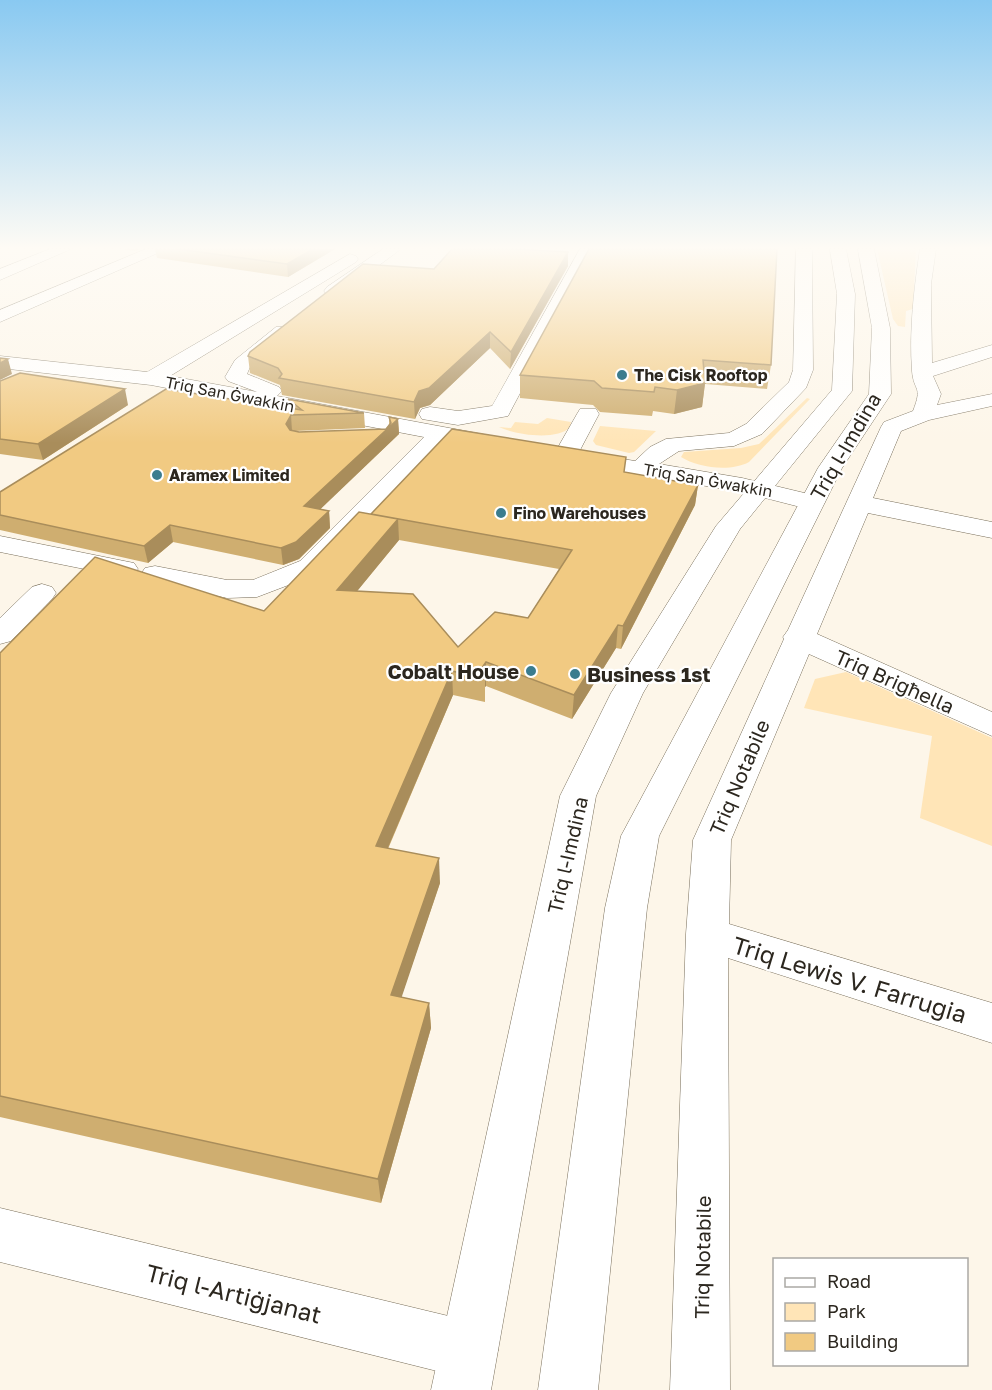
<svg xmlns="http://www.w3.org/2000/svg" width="992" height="1390" viewBox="0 0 992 1390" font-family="'Golos Text',sans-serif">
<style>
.green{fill:#ffe5b7}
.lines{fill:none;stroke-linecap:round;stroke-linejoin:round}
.minor-casing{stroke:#796f5b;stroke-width:1}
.major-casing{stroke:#796f5b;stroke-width:1}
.minor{fill:#fff;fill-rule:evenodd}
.major{fill:#fff;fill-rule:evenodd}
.wall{fill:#cfae70;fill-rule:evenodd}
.shaded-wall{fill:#a98d5b}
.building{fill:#f1ca82;stroke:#a98d5b;stroke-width:1.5}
.poi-dot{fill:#3b7c8e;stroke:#fff;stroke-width:2}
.labels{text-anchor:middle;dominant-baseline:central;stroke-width:4.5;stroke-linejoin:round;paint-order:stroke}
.far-poi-label{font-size:16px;font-weight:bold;fill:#2c271f;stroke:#fff;text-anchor:start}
.far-street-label{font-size:16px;fill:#2c271f;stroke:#fff}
.street-label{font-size:20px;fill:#2c271f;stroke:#fff}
.poi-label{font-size:20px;font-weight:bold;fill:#2c271f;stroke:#fff;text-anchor:end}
.near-street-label{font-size:24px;fill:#2c271f;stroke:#fff}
</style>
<rect width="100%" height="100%" fill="#fdf6e9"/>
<!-- green -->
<g class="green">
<path d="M877,249H916L913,309L906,311L905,327L898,326L893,319Z"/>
<path d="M807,398L810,399L749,462C731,472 698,468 681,457L684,452L741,448L759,444Z"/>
<path d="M547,418L571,422L570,427C558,441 515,435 499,427L511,428L515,422L538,424Z"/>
<path d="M600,426L656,431L634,452L629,453L596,445L593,441Z"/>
<path d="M846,672L992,738V846L920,818L932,736L804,708L815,679Z"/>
</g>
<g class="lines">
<defs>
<g id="minor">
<path d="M50,249H71L0,280V269Z"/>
<path d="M146,249H167L0,322V310Z"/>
<path d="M383,249H401L339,295H327L324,291L327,287Z"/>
<path d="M580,249H596L508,416L458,425L422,419L419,414L422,409L430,407L458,411L492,406Z"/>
<path d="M796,249H812L813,370L806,388L762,434L734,446L679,451L659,464L742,478L821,497L825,502L821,507L812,510L742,492L557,461L553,456L577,414L580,409H596L599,414L579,452L635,461L650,447L666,439L729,433L746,424L789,382L793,370Z"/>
<path d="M920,249H936L931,284L932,363L992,345V357L933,376L941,394L937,405L992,394V406L929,420L901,431L873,498L992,522V538L868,513L817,634L992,712V736L809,654L731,840L729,924L992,1003V1043L728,958L730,1390H670L686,934L693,840L784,639L783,637L788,630L881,427L884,422L913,411C923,385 914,393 912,371C909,331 914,288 920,249Z"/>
<path d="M350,254L356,256L358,259L356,262L170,376L257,392L228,381L225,377L235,360L276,327H290L292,331L290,335L250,367L247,374L279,387L282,391L277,396L492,436L500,438L504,443L500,448L492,450L446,441L320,573L257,597L227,598L145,580L141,574L145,568L155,566L227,580H253L300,561L424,437L151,385L0,368V356L147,372Z"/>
<path d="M0,536L124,561L134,563L138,569L134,575L124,577L0,552Z"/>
<path d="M42,584L52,587L56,593L52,599L11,641L0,644V618L32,587Z"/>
<path d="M0,1208L469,1321L490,1329L498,1350L490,1371L469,1379L0,1262Z"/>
</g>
<g id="major">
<path d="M830,249H846L855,294L852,391L740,529L643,693L596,796L491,1390H431L560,796L611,693L716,526L832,390L837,294Z"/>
<path d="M858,249H874L890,328L891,394L842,468L659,836L647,908L598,1390H538L605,908L621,836L818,468L869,394L872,328Z"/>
</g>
</defs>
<!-- minor casing -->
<use href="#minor" class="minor-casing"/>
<!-- major casing -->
<use href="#major" class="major-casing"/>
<!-- minor -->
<use href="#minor" class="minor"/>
<!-- major -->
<use href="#major" class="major"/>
</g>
<!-- wall -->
<g class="wall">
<path d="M121,249H141L135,251Z"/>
<path d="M155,249H335L288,277L157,258Z"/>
<path d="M589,249L771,365L767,389L705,384L702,407L674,414L653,411L652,416L600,412L593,405L520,398V375Z"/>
<path d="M568,252V266L510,369L490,348L430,405L420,408L415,419L282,395L280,385L250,373L248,356L434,269Z"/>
<path d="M0,381L128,405L43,460L0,454Z"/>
<path d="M288,399L364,413L365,428L295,431L299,432L386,429L389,424V417L398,419L399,434L320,509L329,511L330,528L299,559L283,565L173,542L148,563L0,530V492L290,408Z"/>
<path d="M625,472L698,485L695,505L621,649L616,648L572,719L486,686L485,687V702L453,695L388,849L440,883L401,997L429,1003L431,1028L381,1203L0,1117V653L264,611L371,514ZM399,540L559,569L528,618L458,647L357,591Z"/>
</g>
<!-- shaded-wall -->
<g class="shaded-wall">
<path d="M313,249H335L288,277L287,264Z"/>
<path d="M568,252V266L510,369L511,352Z"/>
<path d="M490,332V348L430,405L420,408L415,419L414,402L419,391Z"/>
<path d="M8,359L12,374L0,380V363Z"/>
<path d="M705,383L702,407L674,414L677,390Z"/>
<path d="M125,389L128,405L43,460L38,444Z"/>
<path d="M291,415L292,431L288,439L286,424Z"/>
<path d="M398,419L399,434L306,523L304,506Z"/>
<path d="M698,485L695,505L621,649L623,626Z"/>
<path d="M329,511L330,528L299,559L283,565L281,548Z"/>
<path d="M398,519L399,540L340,612L337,590Z"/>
<path d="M170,525L173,542L148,563L144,546Z"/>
<path d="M618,625L616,648L572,719L574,695Z"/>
<path d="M486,662V686L485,687V679L479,672Z"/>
<path d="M452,671L453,695L378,871L376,846Z"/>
<path d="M439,858L440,883L394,1020L391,995Z"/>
<path d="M429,1003L431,1028L381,1203L378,1179Z"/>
</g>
<!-- building -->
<g class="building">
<path d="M178,249H313L287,264Z"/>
<path d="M452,249H514L568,252L511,352L490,332L429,388L419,391L414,402L279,378L282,374L278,368L248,356L250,352L363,264L434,269Z"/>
<path d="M589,249H777L771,365L703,360L705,383L677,390L655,387L654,392L602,388L594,381L520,375Z"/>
<path d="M0,358L8,359L0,363Z"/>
<path d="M20,373L125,389L38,444L0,439V381Z"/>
<path d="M166,389L302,410L288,399L364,413L291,415L286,424L290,430L299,432L386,429L391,423L389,417L398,419L304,506L329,511L296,542L281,548L170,525L144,546L0,515V492Z"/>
<path d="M452,429L626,457L624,472L698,485L623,626L618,625L574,695L486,662L479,672L485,679L452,671L376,846L439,858L391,995L429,1003L378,1179L0,1096V653L95,557L264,611L359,512L398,519L337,590L413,594L458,647L495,612L528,618L572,550L371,514Z"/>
</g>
<!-- sky -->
<linearGradient id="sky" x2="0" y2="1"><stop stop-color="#89c9f1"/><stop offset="0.56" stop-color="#fefbf5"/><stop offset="1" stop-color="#fefbf5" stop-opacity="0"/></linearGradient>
<rect width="992" height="443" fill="url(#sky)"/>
<!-- markers -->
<g class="poi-dot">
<circle cx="622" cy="375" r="6"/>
<circle cx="157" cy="475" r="6"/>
<circle cx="501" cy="513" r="6"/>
<circle cx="531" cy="671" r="6"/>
<circle cx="575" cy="674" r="6"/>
</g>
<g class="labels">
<!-- far-poi labels -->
<g class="far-poi-label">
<text x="634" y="375">The Cisk Rooftop</text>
<text x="169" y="475">Aramex Limited</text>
<text x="513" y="513">Fino Warehouses</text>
</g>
<!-- far-street labels -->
<g class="far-street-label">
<text transform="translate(230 394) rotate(11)">Triq San Ġwakkin</text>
<text transform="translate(708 480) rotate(10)">Triq San Ġwakkin</text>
</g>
<!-- street labels -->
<g class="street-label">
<text transform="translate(845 446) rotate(-60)">Triq l-Imdina</text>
<text transform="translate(895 681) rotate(24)">Triq Brigħella</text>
<text transform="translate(739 777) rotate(-67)">Triq Notabile</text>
<text transform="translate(567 855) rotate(-77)">Triq l-Imdina</text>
<text transform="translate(702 1257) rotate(-89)">Triq Notabile</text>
</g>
<!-- poi labels -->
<g class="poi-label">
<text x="519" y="671">Cobalt House</text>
<text x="587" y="674" text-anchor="start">Business 1st</text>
</g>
<!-- near-street labels -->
<g class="near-street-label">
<text transform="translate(850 979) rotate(17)">Triq Lewis V. Farrugia</text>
<text transform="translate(234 1293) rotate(14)">Triq l-Artiġjanat</text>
</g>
</g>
<!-- legend -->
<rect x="773" y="1258" width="195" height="108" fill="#ffffff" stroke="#aba9a5" stroke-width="1.5"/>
<rect x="785" y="1278" width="30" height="9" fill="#ffffff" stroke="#aba9a5" stroke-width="1.5"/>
<text x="827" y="1288" font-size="18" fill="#2c271f">Road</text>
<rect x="785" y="1303" width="30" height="18" fill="#ffe5b7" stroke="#aba9a5" stroke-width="1.5"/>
<text x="827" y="1318" font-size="18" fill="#2c271f">Park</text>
<rect x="785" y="1333" width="30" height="18" fill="#f1ca82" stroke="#aba9a5" stroke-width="1.5"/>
<text x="827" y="1348" font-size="18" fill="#2c271f">Building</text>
</svg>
